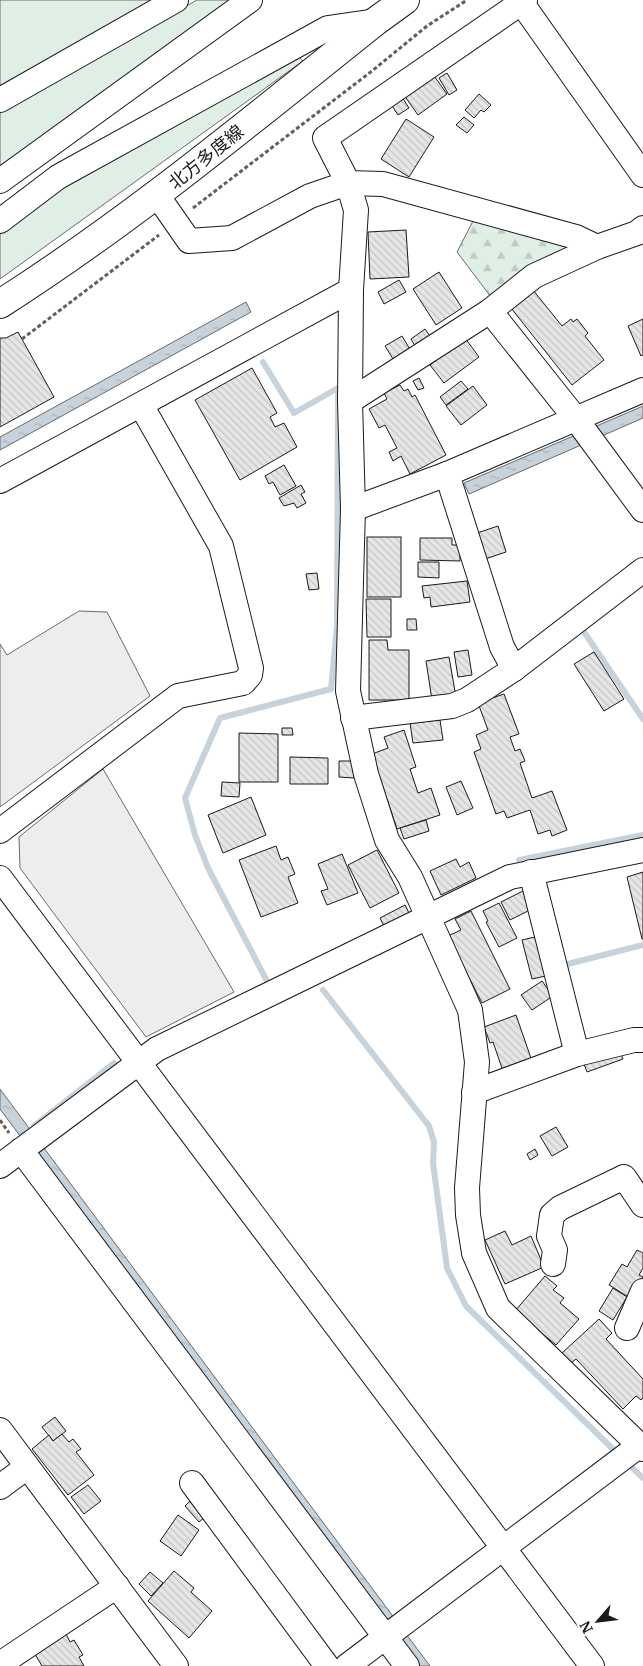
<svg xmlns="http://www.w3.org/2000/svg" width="643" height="1666" viewBox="0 0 643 1666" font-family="Merriweather,'Noto Sans JP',serif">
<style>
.green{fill:#e0efe3;stroke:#6a6a6a}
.forest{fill:url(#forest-firs);stroke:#6a6a6a}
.parking{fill:#ededed;stroke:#6a6a6a}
.water{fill:url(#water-ripples);stroke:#6a6a6a}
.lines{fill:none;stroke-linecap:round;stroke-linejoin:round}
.stream{stroke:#c6d2dc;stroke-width:6}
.building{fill:url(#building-back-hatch);stroke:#1a1a1a}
.minor-casing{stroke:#1a1a1a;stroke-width:26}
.major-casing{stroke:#1a1a1a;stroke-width:30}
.path{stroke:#5f5f5f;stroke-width:3;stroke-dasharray:4 2.5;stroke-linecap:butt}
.minor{stroke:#fff;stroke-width:24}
.major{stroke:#fff;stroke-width:28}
.labels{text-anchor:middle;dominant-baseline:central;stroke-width:4;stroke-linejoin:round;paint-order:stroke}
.street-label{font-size:18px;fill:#1a1a1a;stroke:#fff}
</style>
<defs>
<pattern id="forest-firs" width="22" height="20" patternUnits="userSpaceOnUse" patternTransform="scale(1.25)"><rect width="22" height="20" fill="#e0efe3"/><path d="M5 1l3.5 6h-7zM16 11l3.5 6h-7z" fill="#c0ccc2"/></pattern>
<pattern id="water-ripples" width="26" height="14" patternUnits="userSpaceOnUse" patternTransform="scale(1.25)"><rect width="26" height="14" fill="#c6d2dc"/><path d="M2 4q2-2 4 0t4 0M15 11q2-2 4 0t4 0" fill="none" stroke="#aab4bc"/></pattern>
<pattern id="building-back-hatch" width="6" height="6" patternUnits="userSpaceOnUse" patternTransform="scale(1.25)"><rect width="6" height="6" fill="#e6e6e6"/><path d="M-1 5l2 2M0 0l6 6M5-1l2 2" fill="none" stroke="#c5c5c5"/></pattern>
</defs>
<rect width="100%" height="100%" fill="#fff"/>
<!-- green -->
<g class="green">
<path d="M0,0H152L0,86Z"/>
<path d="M197,0H238L0,170V111Z"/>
<path d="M298,56L303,61L0,279V234L61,189Z"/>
</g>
<!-- forest -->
<path class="forest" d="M473,221L577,245L494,301L457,252Z"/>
<!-- parking -->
<g class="parking">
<path d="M79,611L107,612L150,696L0,807V644L7,655Z"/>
<path d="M103,769L234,992L146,1037L20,868L19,837Z"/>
</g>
<!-- water -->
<g class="water">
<path d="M246,302L251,312L0,450V437Z"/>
<path d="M643,406V418L469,494L464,483Z"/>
<path d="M0,1089L430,1666H415L0,1109Z"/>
</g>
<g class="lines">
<!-- stream -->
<g class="stream">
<path d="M263,362L294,413L338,388L337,626L331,689L220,718L185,798L195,835L208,868L268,983"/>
<path d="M582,629L643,719"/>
<path d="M519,860L643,835"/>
<path d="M564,965L643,945"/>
<path d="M323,990L429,1126L434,1142L433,1163L447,1268L466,1306L616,1452"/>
<path d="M34,1126L114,1063"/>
<path d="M628,1464L643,1478"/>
</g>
</g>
<!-- building -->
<g class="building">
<path d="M432,73L447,94L418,115L404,95Z"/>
<path d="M447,73L457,90L449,95L439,78Z"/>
<path d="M479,94L491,105L484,112L481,110L474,118L465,110Z"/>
<path d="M402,97L409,108L398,115L391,104Z"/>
<path d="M464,117L474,125L467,133L456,125Z"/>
<path d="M406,119L434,137L409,177L381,159Z"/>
<path d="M406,230L409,277L370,279L368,232Z"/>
<path d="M439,272L462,308L436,325L413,289Z"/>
<path d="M399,280L406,292L384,304L378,292Z"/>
<path d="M533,290L562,326L571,319L573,322L577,319L588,333L585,336L604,360L572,385L511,308Z"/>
<path d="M643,319V355L641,356L628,326Z"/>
<path d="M425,329L432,339L417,349L411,339Z"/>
<path d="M18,332L54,397L0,427V338H6Z"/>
<path d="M402,336L414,356L398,367L385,346Z"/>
<path d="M465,338L479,357L444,383L430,365Z"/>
<path d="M252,368L277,413L270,417L275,427L284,423L297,447L240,480L195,400Z"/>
<path d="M419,378L424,388L418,390L413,381Z"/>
<path d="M461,381L468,389L446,405L440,397Z"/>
<path d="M400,385L404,391L408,389L412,397L415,395L446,455L410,474L401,456L393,461L389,452L397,448L385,425L379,428L369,409L387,399L384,393Z"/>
<path d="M473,386L487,405L461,425L446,406Z"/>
<path d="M284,465L296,486L280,495L273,482L269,484L265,476Z"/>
<path d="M301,485L305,492L301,494L306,503L297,508L294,503L284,506L279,498Z"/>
<path d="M498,526L506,552L485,559L477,533Z"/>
<rect x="367" y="537" width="34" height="60"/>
<path d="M420,538H452V545H460V561L420,560Z"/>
<path d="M418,562H439V578L418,577Z"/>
<path d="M317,573L319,589L309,590L306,574Z"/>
<path d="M467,581L470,602L431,607L430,597L424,598L422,586Z"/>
<path d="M366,599H391V637H367Z"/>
<path d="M407,619H416L417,630H407Z"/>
<path d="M369,640H387L388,650H409V700H369Z"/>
<path d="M468,650L472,675L458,677L454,652Z"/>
<path d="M594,652L624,699L604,711L574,664Z"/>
<path d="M449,657L456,697L432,700L426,661Z"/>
<path d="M504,694L519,734L510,737L515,751L520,749L525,761L520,763L532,798L552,791L567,830L552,836L550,830L538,834L530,810L507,818L504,811L496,814L474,752L481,749L476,735L488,730L478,703Z"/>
<path d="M440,720L443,740L413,743L410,723Z"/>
<path d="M282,728H292L293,735H282Z"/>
<path d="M404,730L416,767L410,769L418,793L431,788L440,815L397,829L372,754L388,748L384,737Z"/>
<path d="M239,733L278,734V782H239Z"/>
<path d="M290,757L328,758V784H290Z"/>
<path d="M339,761H354V778L339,777Z"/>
<path d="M461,781L473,808L457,815L446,787Z"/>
<path d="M222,782L240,783L239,797L221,796Z"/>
<path d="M251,797L266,835L223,853L208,815Z"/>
<path d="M426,820L429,831L404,839L400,828Z"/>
<path d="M276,846L281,860L288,857L295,874L288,877L298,903L261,917L239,860Z"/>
<path d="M377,850L399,893L370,908L348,865Z"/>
<path d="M342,854L358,893L327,905L321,891L328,889L318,864Z"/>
<path d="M456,859L460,867L469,862L476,878L441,895L430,871Z"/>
<path d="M643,872V939H642L627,877Z"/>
<path d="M523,891L532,909L510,920L501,902Z"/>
<path d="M499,903L517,938L499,947L486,922L488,921L483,911Z"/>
<path d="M405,905L413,921L388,934L380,918Z"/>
<path d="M471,911L510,989L482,1003L448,936L461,930L455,919Z"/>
<path d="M539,936L550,975L532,979L522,940Z"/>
<path d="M542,981L553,996L532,1010L521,995Z"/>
<path d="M516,1015L533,1064L504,1074L493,1042L490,1043L484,1027Z"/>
<path d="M620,1051L623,1059L587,1072L584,1064Z"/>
<path d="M556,1127L568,1147L552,1156L540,1136Z"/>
<path d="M535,1149L538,1155L530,1160L527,1154Z"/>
<path d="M505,1231L512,1245L531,1236L544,1267L505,1284L485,1240Z"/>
<path d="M637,1250L643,1253V1268L639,1275L643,1277L630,1298L609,1285L622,1264L627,1267Z"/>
<path d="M545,1276L557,1286L553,1290L564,1298L560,1303L579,1319L556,1345L515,1311Z"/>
<path d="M613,1288L627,1297L613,1320L599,1311Z"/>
<path d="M599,1319L612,1333L606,1339L643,1379V1398L641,1400L636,1396L623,1409L576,1359L571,1363L562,1353Z"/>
<path d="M55,1417L66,1431L53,1441L42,1427Z"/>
<path d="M62,1434L69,1442L73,1439L81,1449L76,1452L94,1475L68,1495L32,1449L49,1435L53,1441Z"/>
<path d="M88,1485L101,1501L84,1514L71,1497Z"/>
<path d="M190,1501L204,1518L199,1522L185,1506Z"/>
<path d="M178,1515L199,1530L181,1556L160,1541Z"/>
<path d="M174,1571L194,1588L191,1592L212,1611L189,1638L148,1601Z"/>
<path d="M150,1572L163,1583L151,1596L139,1584Z"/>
<path d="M65,1632L70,1642L74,1640L83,1655L79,1657L84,1666H42L33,1651Z"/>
</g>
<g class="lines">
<defs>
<g id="minor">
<path d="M525,0L325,138L348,183L356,210L351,290L350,401L353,509L348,691L366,774L387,840L410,877L470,1010L477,1062L467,1188L468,1215L474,1253L498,1308L643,1449"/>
<path d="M521,2L643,175"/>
<path d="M0,100L176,0"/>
<path d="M0,181L250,0"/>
<path d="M157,195L189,241L232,238L310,196L348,183L383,184L576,237L597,247L637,233L643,228"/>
<path d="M0,221L58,177L328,28L376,21"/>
<path d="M490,311L576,419L643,510"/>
<path d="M350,401L490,311L534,276L597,247"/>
<path d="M447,474L502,647L514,669"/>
<path d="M0,481L351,290"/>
<path d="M353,509L447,474L643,390"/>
<path d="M353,718L452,706L467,700L514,669L643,570"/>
<path d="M0,831L178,696L243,683L250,675L251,668L221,546L141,405"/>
<path d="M531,872L577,1054"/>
<path d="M0,878L592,1666"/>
<path d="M474,1092L577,1054L634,1040H643"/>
<path d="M21,1150L407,1666"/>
<path d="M0,1166L157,1049L510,877L643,850"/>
<path d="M553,1264L555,1250L549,1236L552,1215L560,1208L624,1177L643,1205"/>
<path d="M627,1328L643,1291"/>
<path d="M0,1430L176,1666"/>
<path d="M192,1483L327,1666"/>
<path d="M0,1487L27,1467"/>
<path d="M0,1664L117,1586"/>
<path d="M347,1666L640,1445"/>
</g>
<path id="major" d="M0,304C133,219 253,119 376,21L405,0"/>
</defs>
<!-- minor casing -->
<use href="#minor" class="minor-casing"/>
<!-- major casing -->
<use href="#major" class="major-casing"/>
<!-- path -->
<g class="path">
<path d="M193,208L372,71L427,26L467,0"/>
<path d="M22,339L159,235"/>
<path d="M0,1120L9,1133"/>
</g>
<!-- minor -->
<use href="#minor" class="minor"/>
<!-- major -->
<use href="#major" class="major"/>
</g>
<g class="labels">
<!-- street labels -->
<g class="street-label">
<text transform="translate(206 157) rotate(-39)">北方多度線</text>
</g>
</g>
<!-- north arrow -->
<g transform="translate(598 1621) rotate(242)" stroke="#ffffff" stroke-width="4" paint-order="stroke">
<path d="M0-4L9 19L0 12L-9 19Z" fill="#1a1a1a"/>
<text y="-8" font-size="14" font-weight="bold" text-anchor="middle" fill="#1a1a1a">N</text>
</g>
</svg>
